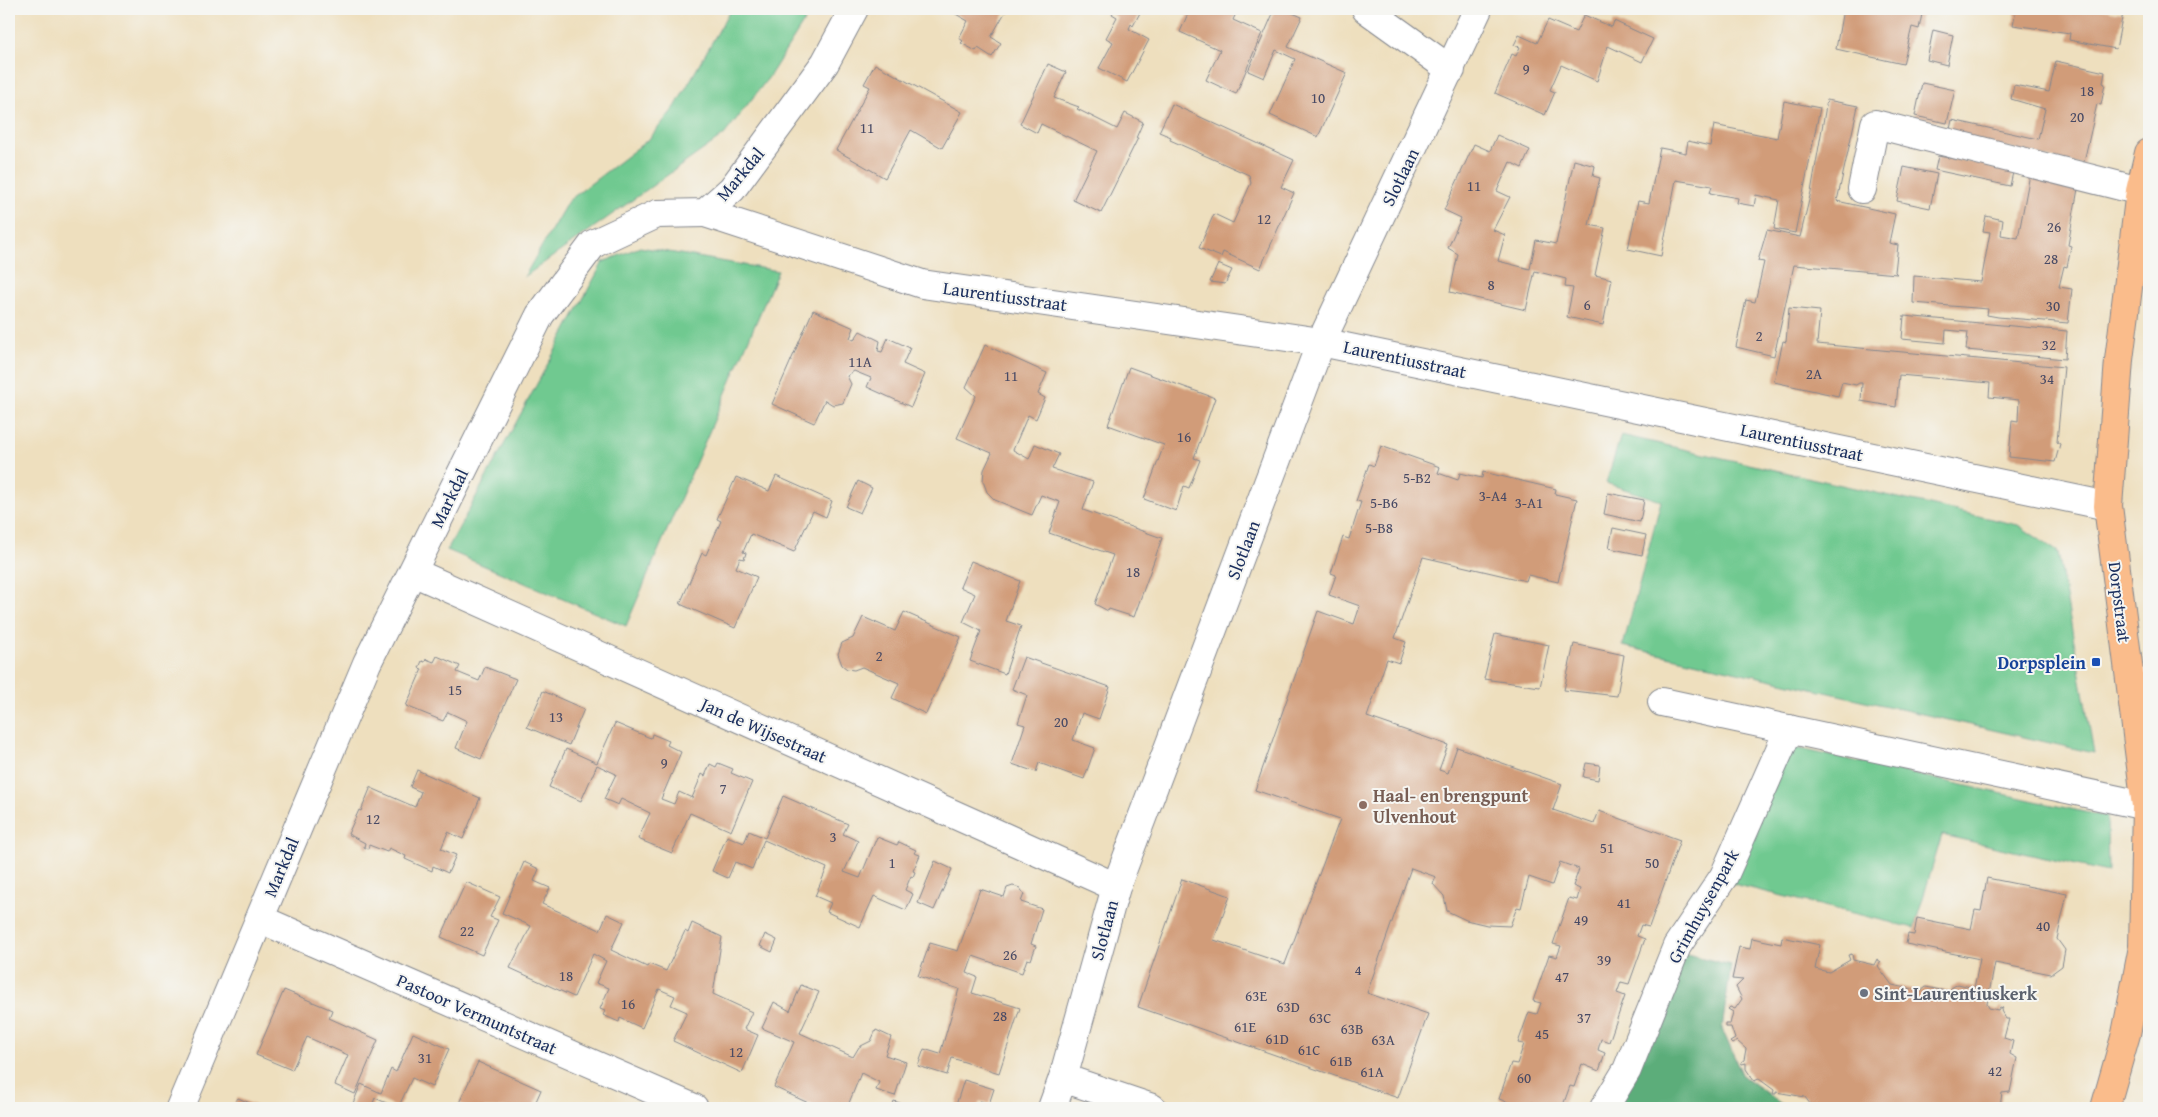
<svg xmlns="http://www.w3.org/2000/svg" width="2158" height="1117" viewBox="0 0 2158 1117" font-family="'Gentium Book Plus',serif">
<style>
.green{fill:#6fc990;stroke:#457c77}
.forest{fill:#5bad7a;stroke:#3b6e6c}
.building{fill:#d19c79}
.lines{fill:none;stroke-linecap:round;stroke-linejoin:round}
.minor-casing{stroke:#84878e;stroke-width:30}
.major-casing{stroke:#84878e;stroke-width:30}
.minor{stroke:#fff;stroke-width:28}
.major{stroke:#fabc8b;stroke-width:28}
.transit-dot{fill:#1a4fb4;stroke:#f6f6f2;stroke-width:2}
.education-dot{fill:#8d6e63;stroke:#f6f6f2;stroke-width:2}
.worship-dot{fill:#6b7280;stroke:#f6f6f2;stroke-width:2}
.labels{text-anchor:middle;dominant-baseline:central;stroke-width:4;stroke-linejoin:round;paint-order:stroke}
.number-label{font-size:15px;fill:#484a65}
.street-label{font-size:18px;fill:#1b2f5e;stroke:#f6f6f2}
.transit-label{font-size:18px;font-weight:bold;fill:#164399;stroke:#f6f6f2;text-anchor:end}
.education-label{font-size:18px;font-weight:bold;fill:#785e54;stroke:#f6f6f2;text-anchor:start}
.worship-label{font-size:18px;font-weight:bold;fill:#5b616d;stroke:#f6f6f2;text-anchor:start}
</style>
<rect width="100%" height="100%" fill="#f6f6f2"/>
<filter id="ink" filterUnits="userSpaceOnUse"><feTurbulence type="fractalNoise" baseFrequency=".02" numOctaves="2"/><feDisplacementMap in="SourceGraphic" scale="10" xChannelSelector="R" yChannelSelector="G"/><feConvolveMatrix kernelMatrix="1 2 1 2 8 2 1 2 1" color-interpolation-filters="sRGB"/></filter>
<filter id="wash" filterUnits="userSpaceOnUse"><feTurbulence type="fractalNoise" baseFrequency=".0096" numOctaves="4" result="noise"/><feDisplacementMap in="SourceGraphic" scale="20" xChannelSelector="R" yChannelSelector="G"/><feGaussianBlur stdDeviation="1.12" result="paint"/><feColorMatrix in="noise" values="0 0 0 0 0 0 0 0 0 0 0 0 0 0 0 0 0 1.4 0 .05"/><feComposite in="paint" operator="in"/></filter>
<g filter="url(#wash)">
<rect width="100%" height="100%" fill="#eedfbe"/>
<!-- green -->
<g class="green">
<path d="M731,9H812L769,77L724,135L524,277L568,201L649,139L675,107Z"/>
<path d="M640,247L778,271L626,626L447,550L603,262Z"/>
<path d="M1621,435L2018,525L2058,552L2094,753L1623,646L1661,501L1606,483Z"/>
<path d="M1769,742L2107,817L2108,872L1942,835L1914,928L1713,879Z"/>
</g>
<!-- forest -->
<path class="forest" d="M1679,952L1731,965L1722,1029L1743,1076L1787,1108H1616Z"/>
<g id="blocks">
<!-- building -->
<g class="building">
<path d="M947,9H1007L991,37L1001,43L992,57L978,48L976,51L961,43L963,41L959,38L968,21Z"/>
<path d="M1115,9H1142L1133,26L1131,24L1129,29L1149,40L1127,82L1099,68L1113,42L1106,38L1117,17L1112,14Z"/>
<path d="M1190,9H1238L1233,20L1262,33L1236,94L1206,80L1220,50L1180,32Z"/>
<path d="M1275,9H1283L1302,17L1288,47L1347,73L1318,137L1270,115L1295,59L1276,50L1264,78L1248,71Z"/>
<path d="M1843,9H1923L1919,29L1912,27L1903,64L1836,49Z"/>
<path d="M2016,9H2098L2123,13L2116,49L2069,40L2070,33L2013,25Z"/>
<path d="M1584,15L1612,27L1614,21L1653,39L1642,62L1608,46L1597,81L1561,65L1550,90L1555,92L1545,115L1495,93L1512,54L1516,56L1520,47L1514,45L1519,35L1537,43L1548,20L1576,32Z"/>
<path d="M1933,30L1953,35L1947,65L1927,60Z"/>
<path d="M2056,61L2105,72L2103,83L2105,84L2101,105L2097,104L2083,166L1949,134L1952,120L2038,139L2045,109L2011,99L2014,85L2049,92Z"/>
<path d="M875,64L962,112L942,148L911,130L885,178L836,150L870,87L864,84Z"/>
<path d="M1048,64L1066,72L1054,98L1079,107L1077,109L1117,129L1125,113L1143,122L1136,138H1138L1101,213L1073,200L1097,151L1041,124L1037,133L1020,124Z"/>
<path d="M1922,83L1955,90L1947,123L1915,116Z"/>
<path d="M1827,100L1858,106L1837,201L1895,214L1889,243L1898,245L1895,272L1897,274L1794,265L1774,356L1736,347L1746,300L1755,302L1764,262L1758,261L1767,230L1800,237L1811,192Z"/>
<path d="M1784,101L1820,108L1795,233L1774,229L1779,200L1756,195L1754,206L1737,203L1738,198L1710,193L1712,186L1676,180L1661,256L1628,249L1638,201L1649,203L1660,148L1686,153L1688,141L1710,146L1714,125L1777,138Z"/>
<path d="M1172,104L1294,160L1281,187L1294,193L1260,269L1223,252L1221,257L1199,248L1214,214L1233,223L1251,183L1249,175L1170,140L1171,137L1159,132Z"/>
<path d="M1497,135L1530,150L1522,168L1510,162L1497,191L1510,197L1493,230L1505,235L1498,261L1530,269L1536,240L1556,244L1574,160L1595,166L1593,176L1600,178L1589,225L1605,228L1595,275L1612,279L1603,325L1567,317L1573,288L1565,287L1566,279L1535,271L1526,310L1450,292L1458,254L1448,248L1461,218L1444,210L1474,144L1490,151Z"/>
<path d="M1938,156L1989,165V167L2013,172L2010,186L1935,170Z"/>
<path d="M1904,167L1937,174L1930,208L1897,201Z"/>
<path d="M2030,174L2079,183L2068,245L2071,246L2067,267L2064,266L2059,287L2072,289L2068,323L1998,317L1987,315L1988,309L1913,303L1914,276L1981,282L1990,232L1983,231L1986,216L2003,220L2001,235L2018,238Z"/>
<path d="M1218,264L1232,270L1225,284L1210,282Z"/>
<path d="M1789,308L1820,311L1817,344L2064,367L2057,442L2060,444L2055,462L2009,457L2012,420L2018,421L2019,400L1989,397L1990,383L1899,375L1896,407L1861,401L1862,383H1859L1856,385L1842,382L1838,396L1774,382L1783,341L1786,342Z"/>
<path d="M813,310L854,328L850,338L854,340L860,331L880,341L878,351L882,352L888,338L910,348L903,364L925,374L911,407L867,387L871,378L854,371L847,376L851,384L843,403L833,405L825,400L814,423L772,404Z"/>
<path d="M1904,316L2067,331L2065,359L1966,350L1968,332L1946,330L1945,343L1902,339Z"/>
<path d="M985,345L1047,373L1038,394L1045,398L1036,419L1028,415L1013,450L1029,459L1035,444L1059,454L1052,469L1093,482L1083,510L1162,538L1134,617L1109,609L1108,611L1095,604L1113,555L1049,533L1060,502L1041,495L1032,515L995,500L987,492L983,481L984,470L992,453L957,438L976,396L966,387Z"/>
<path d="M1129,367L1215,398L1194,458L1200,460L1189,488L1184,486L1176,511L1144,499L1164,445L1108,425Z"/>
<path d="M1381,446L1440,467L1438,473L1458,480L1460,473L1482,478L1483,472L1556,489L1555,494L1577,499L1558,582L1528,575L1526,581L1423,557L1395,638L1406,642L1399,663L1387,659L1367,717L1448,745L1439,770L1448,773L1457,747L1562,784L1553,810L1594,824L1599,811L1680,840L1649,927L1641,925L1637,936L1645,939L1629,984L1621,982L1617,993L1625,996L1609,1042L1601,1039L1598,1050L1605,1053L1599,1071L1582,1064L1574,1087L1570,1086L1562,1108H1543V1106L1532,1102L1530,1108H1525L1499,1099L1511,1063L1517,1064L1524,1044L1518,1043L1529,1012L1537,1014L1541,1003L1533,1001L1549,955L1557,957L1561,946L1553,944L1569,898L1577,900L1580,889L1573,886L1579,869L1560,862L1552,885L1529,877L1521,908L1517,907L1510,926L1487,925L1466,920L1447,911L1444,896L1433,884L1436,877L1411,868L1367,993L1428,1014L1398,1098L1138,1007L1182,879L1230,896L1214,940L1285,964L1340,819L1255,790L1318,611L1354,624L1360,606L1329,595L1336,575L1331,573L1343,537L1349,539L1361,502L1356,501L1369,464L1374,466Z"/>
<path d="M776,476L832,501L826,517L813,511L794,552L751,534L743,552L746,553L744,559L740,558L736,568L757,577L735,628L680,604L702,553L706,555L721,521L717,519L736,477L769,491Z"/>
<path d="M858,481L872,488L860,513L846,507Z"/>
<path d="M1608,493L1644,500L1640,522L1604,514Z"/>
<path d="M1613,528L1646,535L1642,555L1609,548Z"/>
<path d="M971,561L1020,581L1006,621L1021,626L1005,674L970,661L981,631L963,622L975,594L960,587Z"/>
<path d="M904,612L961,637L926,714L892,698L899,683L862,667L854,670L847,669L842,665L838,654L842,643L853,638L863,617L895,631Z"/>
<path d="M1495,634L1549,645L1540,687L1484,679Z"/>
<path d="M1574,644L1624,655L1617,696L1564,690Z"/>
<path d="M437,656L460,666L457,672L479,681L485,667L516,679L481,759L456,748L467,721L448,712L443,721L406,706L422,669L419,668L422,661L425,662L426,659L434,662Z"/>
<path d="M1024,657L1110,687L1099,719L1082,713L1073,740L1095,748L1084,779L1039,763L1036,772L1012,764L1025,725L1018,723L1027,695L1012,689Z"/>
<path d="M543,691L584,709L569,745L527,727Z"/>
<path d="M615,723L648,737L651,738L652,734L669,741L667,745L681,752L661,799L674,804L679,792L692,798L702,774L705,776L710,764L716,767L718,763L733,769L731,773L752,782L731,831L690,813L672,853L638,839L650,813L621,799L618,805L604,799L616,774L597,765L581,801L549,787L566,749L597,763Z"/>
<path d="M1586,763L1600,765L1598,780L1583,777Z"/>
<path d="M417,770L480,798L463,839L448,832L441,849L456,855L448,873L433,866L432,871L405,859L406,856L389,848L387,852L369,845L368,849L364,847L365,843L348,834L359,810L361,811L370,789L369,787L415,807L421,792L410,787Z"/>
<path d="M783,796L848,824L843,834L858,841L844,872L860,878L877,837L897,845L899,842L916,850L914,853L920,855L913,871L915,872L913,877L911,876L905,890L913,894L906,910L874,896L860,927L827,912L831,903L815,896L827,868L764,840L752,869L735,862L728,878L712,871L727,836L744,843L749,831L765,838Z"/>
<path d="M935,861L952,869L934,910L918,903Z"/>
<path d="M524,862L539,869L534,881L550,888L542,904L600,930L607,914L624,922L611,950L647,967L649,964L666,971L685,931L688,933L692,923L722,937L713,994L752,1012L744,1029L758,1035L742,1073L673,1041L687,1012L671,1005L675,996L659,989L642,1028L620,1018L619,1022L603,1015L605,1011L600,1009L609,988L596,983L606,961L593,954L574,997L510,968L531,926L502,913Z"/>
<path d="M1987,878L2067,894L2057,939L2065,950L2062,966L2051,974L1995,963L1987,1004L1989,1008L1998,1010L2000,1007L2003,1008L2001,1011L2006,1019H2009L2004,1038L2013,1041L2010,1054L2017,1058L2010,1092L2002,1093L2000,1107L1990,1105L1989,1108H1813L1805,1097L1776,1092V1094H1773L1774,1090L1759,1079L1754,1081L1746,1069V1063L1742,1064L1741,1062L1744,1060L1746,1049L1737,1041L1732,1044L1730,1042L1735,1039L1731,1027H1725V1024H1730L1733,1012L1728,1009L1730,1007L1735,1009L1742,999L1736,987L1743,980L1732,979L1739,947L1750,949L1752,938L1781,944L1782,937L1820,945L1815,969L1829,972L1850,960L1848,955L1852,954L1853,960L1874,965L1877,959L1881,962L1878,966L1892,985L1921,991L1926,987L1951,992V988L1958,984L1974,988L1980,959L1906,944L1908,934L1914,935L1917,918L1971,929L1975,910L1981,911Z"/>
<path d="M466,882L500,897L490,917L498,920L482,955L441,937Z"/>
<path d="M1013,886L1020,888L1024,894L1021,902L1042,909L1031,944L1036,946L1031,960L1027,959L1022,973L973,956L967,973L977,977L972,993L1020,1008L999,1073L952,1058L947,1075L918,1066L924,1049L940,1054L959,989L918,976L930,943L958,951L980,889L1004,897L1007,888Z"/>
<path d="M765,934L777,940L772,952L760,946Z"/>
<path d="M801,985L819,992L800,1033L853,1057L859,1047L871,1041L876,1030L891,1037L885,1055L906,1062L895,1096L876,1090L879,1082L861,1073L847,1108H819L774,1087L794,1042L762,1028L774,1002L790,1011Z"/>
<path d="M284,990L332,1010L329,1018L378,1040L355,1094L335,1085L348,1055L307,1037L292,1070L256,1055Z"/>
<path d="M413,1033L449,1049L432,1087L412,1078L398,1108L375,1098L371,1108H351L361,1084L381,1093L391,1069L396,1072Z"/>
<path d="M478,1062L541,1090L533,1108H470L459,1103Z"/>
<path d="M964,1080L994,1089L989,1104L980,1101L977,1108H955Z"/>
<path d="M238,1098L261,1108H231Z"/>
<path d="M894,1101L914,1108H891Z"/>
</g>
</g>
</g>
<g filter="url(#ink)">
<use href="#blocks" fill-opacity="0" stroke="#84878e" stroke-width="1"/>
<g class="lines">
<defs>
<g id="minor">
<path d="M1366,9L1451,70"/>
<path d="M1862,189L1875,124L2140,191"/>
<path d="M705,213L922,284L1321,342L2108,506"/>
<path d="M413,572L1116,887"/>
<path d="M2131,682L2149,683"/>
<path d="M1662,702L2146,806"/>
<path d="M260,919L694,1108"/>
<path d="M1063,1078L1152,1108"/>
<path d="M180,1108L367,663L540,315L593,244L657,214L705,213L732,189L825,63L854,9"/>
<path d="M1052,1108L1063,1078L1116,887L1321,342L1478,9"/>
<path d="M1604,1108L1627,1070L1677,946L1724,876L1789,729"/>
</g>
<path id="major" d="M2105,1108L2126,1034L2143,947L2146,806L2108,506L2119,360L2140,191L2149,153"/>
</defs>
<!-- minor casing -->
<use href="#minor" class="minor-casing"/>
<!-- major casing -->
<use href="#major" class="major-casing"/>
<!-- minor -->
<use href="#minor" class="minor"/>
<!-- major -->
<use href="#major" class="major"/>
</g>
</g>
<!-- markers -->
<rect class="transit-dot" x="2091" y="657" width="10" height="10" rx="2.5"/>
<circle class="education-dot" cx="1363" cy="805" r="5"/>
<circle class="worship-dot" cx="1864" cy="993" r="5"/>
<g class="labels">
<!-- number labels -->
<g class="number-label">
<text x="1526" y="68">9</text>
<text x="2087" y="90">18</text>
<text x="1318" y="97">10</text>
<text x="2077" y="116">20</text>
<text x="867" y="127">11</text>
<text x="1474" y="185">11</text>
<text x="1264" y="218">12</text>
<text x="2054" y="226">26</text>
<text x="2051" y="258">28</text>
<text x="1491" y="284">8</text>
<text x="1587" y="304">6</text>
<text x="2053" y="305">30</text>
<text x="1759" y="335">2</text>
<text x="2049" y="344">32</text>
<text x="860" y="361">11A</text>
<text x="1814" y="373">2A</text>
<text x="1011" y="375">11</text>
<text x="2047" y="378">34</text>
<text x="1184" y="436">16</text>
<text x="1417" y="477">5-B2</text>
<text x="1493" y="495">3-A4</text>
<text x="1384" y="502">5-B6</text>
<text x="1529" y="502">3-A1</text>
<text x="1379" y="527">5-B8</text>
<text x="1133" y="571">18</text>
<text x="879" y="655">2</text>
<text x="455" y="689">15</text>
<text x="556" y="716">13</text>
<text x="1061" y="721">20</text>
<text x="664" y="762">9</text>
<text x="723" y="788">7</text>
<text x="373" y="818">12</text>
<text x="833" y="836">3</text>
<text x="1607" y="847">51</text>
<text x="892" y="862">1</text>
<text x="1652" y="862">50</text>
<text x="1624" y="902">41</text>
<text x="1581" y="919">49</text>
<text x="2043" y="925">40</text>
<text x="467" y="930">22</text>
<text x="1010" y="954">26</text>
<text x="1604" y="959">39</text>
<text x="1358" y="969">4</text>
<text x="566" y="975">18</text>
<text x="1562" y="976">47</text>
<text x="1256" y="995">63E</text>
<text x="628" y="1003">16</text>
<text x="1288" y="1006">63D</text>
<text x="1000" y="1015">28</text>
<text x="1320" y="1017">63C</text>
<text x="1584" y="1017">37</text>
<text x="1245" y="1026">61E</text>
<text x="1352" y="1028">63B</text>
<text x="1542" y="1033">45</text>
<text x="1277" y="1038">61D</text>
<text x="1383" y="1039">63A</text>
<text x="1309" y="1049">61C</text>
<text x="736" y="1051">12</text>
<text x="425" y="1057">31</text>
<text x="1341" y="1060">61B</text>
<text x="1995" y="1070">42</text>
<text x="1372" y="1071">61A</text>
<text x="1524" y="1077">60</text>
</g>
<!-- street labels -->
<g class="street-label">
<text transform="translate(740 174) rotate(-50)">Markdal</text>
<text transform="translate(1400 177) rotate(-64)">Slotlaan</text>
<text transform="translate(1005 296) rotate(8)">Laurentiusstraat</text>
<text transform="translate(1405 359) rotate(12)">Laurentiusstraat</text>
<text transform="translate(1802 442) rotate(12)">Laurentiusstraat</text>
<text transform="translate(449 498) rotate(-64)">Markdal</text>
<text transform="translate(1243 550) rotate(-69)">Slotlaan</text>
<text transform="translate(2120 602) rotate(83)">Dorpstraat</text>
<text transform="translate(764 730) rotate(24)">Jan de Wijsestraat</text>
<text transform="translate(281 867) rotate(-67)">Markdal</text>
<text transform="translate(1703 906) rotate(-61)">Grimhuysenpark</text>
<text transform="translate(1104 930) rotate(-75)">Slotlaan</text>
<text transform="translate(477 1014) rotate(24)">Pastoor Vermuntstraat</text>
</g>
<!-- transit labels -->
<g class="transit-label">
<text x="2086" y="662">Dorpsplein</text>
</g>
<!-- education labels -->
<g class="education-label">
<text x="1373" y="795">Haal- en brengpunt<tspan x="1373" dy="21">Ulvenhout</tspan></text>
</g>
<!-- worship labels -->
<g class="worship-label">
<text x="1874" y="993">Sint-Laurentiuskerk</text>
</g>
</g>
<!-- margin -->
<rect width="2158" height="1117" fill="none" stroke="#f6f6f2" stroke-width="30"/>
</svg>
